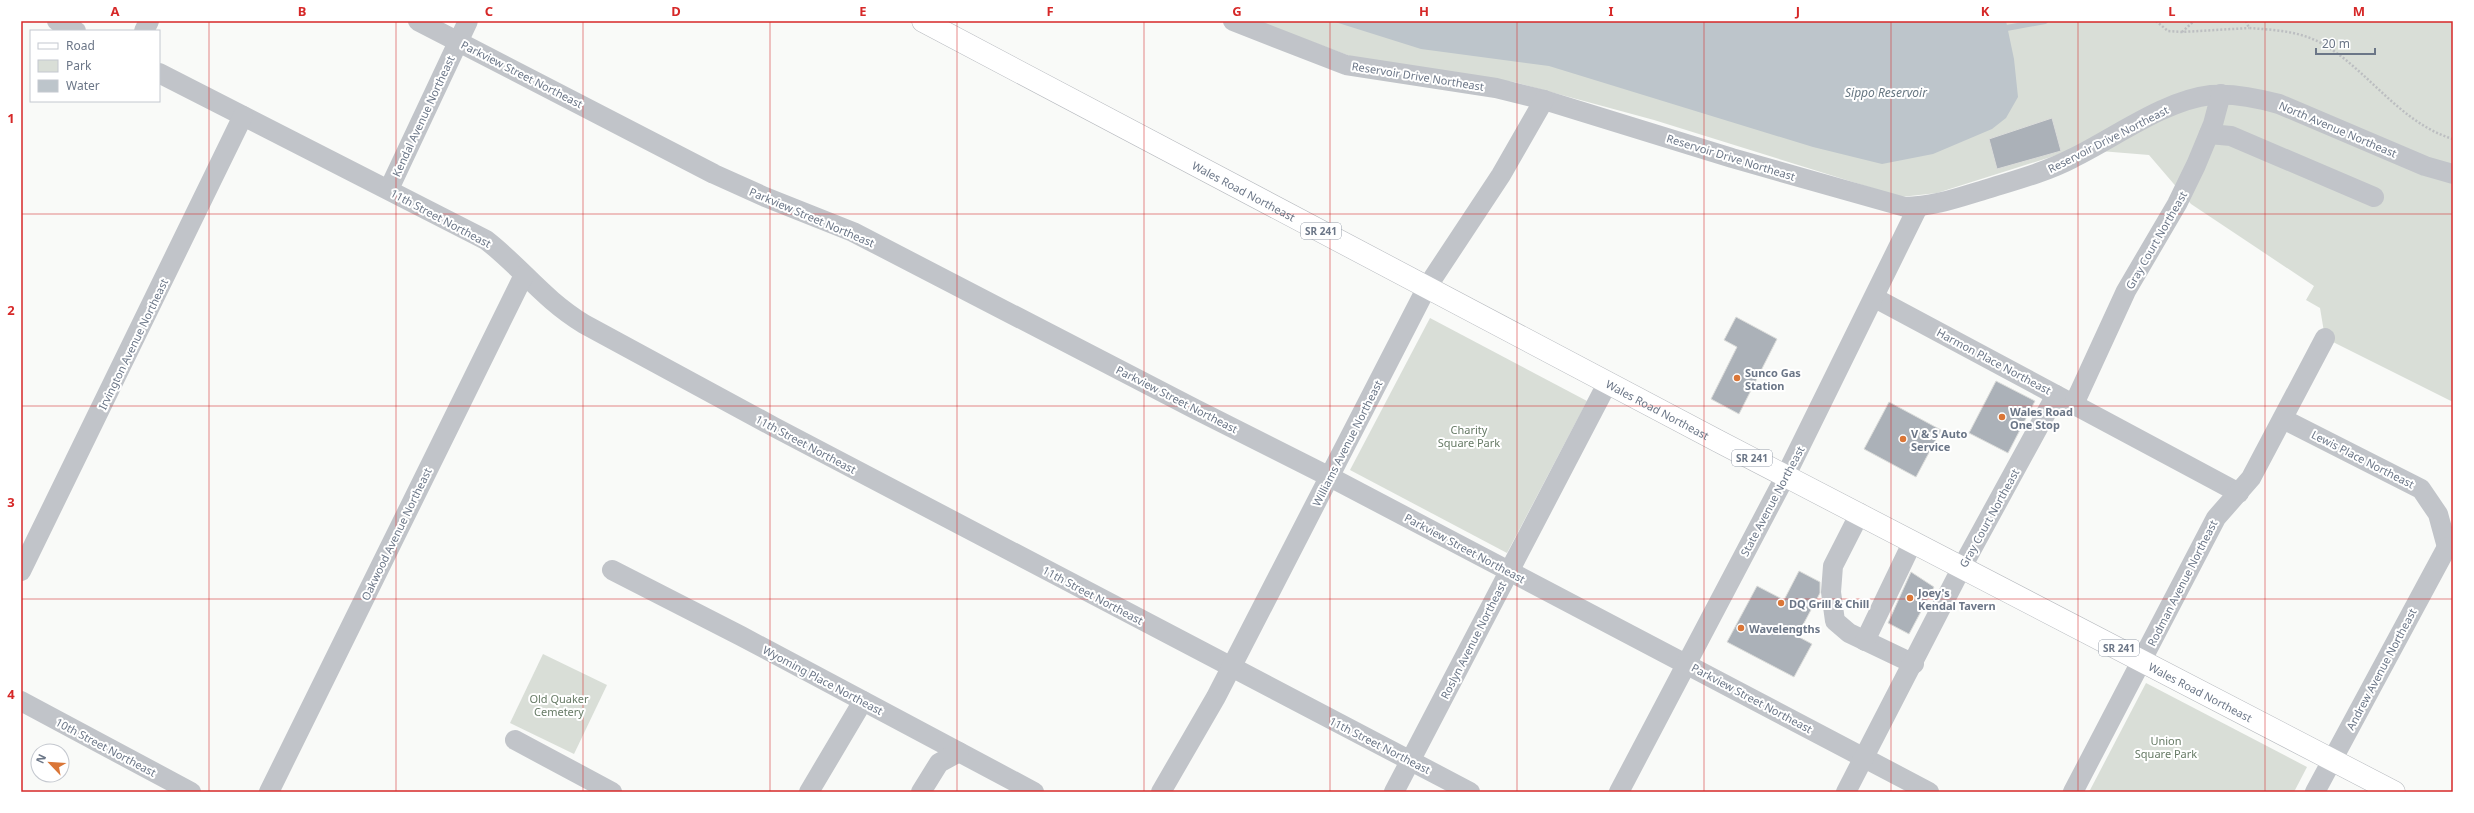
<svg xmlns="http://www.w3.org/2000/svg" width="2474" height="813" viewBox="0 0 2474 813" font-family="'Noto Sans',sans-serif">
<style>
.green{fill:#d9ded7}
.water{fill:#bdc5cb}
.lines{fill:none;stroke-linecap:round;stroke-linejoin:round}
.stream{stroke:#bdc5cb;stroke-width:6}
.building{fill:#abb1b8;stroke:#dbdcda}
.major-casing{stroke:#b7babf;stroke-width:23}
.path{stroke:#bcbec1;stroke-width:2.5;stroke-dasharray:2 2;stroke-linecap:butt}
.minor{stroke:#c1c4c9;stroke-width:20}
.major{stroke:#fff;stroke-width:22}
.grid{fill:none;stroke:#d62828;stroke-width:1;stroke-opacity:0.55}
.poi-dot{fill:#da7637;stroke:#fff;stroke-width:1.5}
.labels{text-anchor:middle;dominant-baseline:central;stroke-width:4;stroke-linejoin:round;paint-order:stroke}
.shield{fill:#fff;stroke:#979fab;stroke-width:1}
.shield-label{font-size:10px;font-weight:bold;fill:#6b7687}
.street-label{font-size:11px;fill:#6b7687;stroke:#fff}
.poi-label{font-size:11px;font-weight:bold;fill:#6b7687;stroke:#fff;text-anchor:start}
.park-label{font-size:11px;fill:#667a65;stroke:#fff}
.water-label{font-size:12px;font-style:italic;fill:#677782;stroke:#fff}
.neatline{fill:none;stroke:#d62828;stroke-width:1.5}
.grid-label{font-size:13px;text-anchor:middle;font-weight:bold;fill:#d62828}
</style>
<rect width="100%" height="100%" fill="#f9faf8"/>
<!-- green -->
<g class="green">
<path d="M1257,21H2453V402L2325,338L2320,308L2306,300L2314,286L2191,204L2149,155L2076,149L1937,193L1901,197L1654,120L1514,82L1403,68L1358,59Z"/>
<path d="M1430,318L1587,401L1507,553L1350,470Z"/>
<path d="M543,654L607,685L574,754L510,723Z"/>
<path d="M2146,683L2307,767L2294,792H2089Z"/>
</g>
<!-- water -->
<path class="water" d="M1332,21H2006L2014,59L2018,97L2006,118L1992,129L1933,154L1882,164L1813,147L1549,66L1421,49Z"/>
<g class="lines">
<!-- stream -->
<path class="stream" d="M2001,29L2045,21"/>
</g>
<!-- building -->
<g class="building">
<path d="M2052,118L2061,151L1997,169L1989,139Z"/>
<path d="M1736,317L1777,339L1739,414L1711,399L1737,347L1724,340Z"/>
<path d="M1996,381L2035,401L2008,453L1969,433Z"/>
<path d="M1889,402L1941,430L1916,477L1864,449Z"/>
<path d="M1799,571L1820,582V593L1797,636L1812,644L1794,677L1727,642L1757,586L1784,600Z"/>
<path d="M1911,572L1934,587L1909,634L1888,623Z"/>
</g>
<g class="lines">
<defs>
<g id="major">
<path id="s1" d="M923,21L1718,441L2394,792"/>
</g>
</defs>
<!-- major casing -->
<use href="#major" class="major-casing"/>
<!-- path -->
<g class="path">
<path d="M2156,21L2168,31L2182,32L2249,28"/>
<path d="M2246,21L2249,28C2275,30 2300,31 2323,44C2369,71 2400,123 2453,139"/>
<path d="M2182,32L2194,21"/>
</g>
<!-- minor -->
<g class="minor">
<path d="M57,21L76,31"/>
<path d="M418,21L714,174L765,197L853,232L1195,409L1330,477L1929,792"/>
<path d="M1233,21L1346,65L1496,88L1544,100L1732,158L1905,207C1933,207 1960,197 1987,189C2016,180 2046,172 2073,158C2114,138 2165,100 2211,95C2234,93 2257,98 2279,104L2425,166L2453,174"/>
<path d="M144,31L149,21"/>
<path d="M159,73L486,240C522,268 543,299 584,324L774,427L1470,792"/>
<path d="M2209,134L2231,136L2374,197"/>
<path d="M389,189L468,21"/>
<path d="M1875,298L2239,493"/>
<path d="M2074,404L2126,291L2177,204L2196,165L2213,124L2221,94"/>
<path d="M2283,419L2421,489L2438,514L2447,547"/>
<path d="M1860,513L1833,566L1831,592L1835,621L1849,633L1914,664"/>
<path d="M612,570L741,636L1034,792"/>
<path d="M21,571L243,116"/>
<path d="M1865,641L1913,541"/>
<path d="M21,701L191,792"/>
<path d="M515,740L612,792"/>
<path d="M269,792L524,275"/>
<path d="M809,792L863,701"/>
<path d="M921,792L939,763L959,752"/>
<path d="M1161,792L1216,697L1427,287L1501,175L1544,100"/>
<path d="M1394,792L1608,382"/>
<path d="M1619,792L1786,475L1918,207"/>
<path d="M1846,792L1962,567L2056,395"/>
<path d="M2073,792L2216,518L2251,478L2325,338"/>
<path d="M2315,792L2447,547"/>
</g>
<!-- major -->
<use href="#major" class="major"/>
</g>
<!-- grid -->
<path class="grid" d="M209,21V792M396,21V792M583,21V792M770,21V792M957,21V792M1144,21V792M1330,21V792M1517,21V792M1704,21V792M1891,21V792M2078,21V792M2265,21V792M21,214H2453M21,406H2453M21,599H2453"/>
<!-- markers -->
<g class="poi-dot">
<circle cx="1737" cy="378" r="4"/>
<circle cx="2002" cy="417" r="4"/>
<circle cx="1903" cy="439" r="4"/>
<circle cx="1910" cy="598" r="4"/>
<circle cx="1781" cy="603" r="4"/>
<circle cx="1741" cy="628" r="4"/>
</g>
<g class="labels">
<!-- shield labels -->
<g class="shield">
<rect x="1301" y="223" width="40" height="16" rx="3"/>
<rect x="1732" y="450" width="40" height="16" rx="3"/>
<rect x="2099" y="640" width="40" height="16" rx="3"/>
</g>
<g class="shield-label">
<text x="1321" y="231">SR 241</text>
<text x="1752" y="458">SR 241</text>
<text x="2119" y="648">SR 241</text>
</g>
<!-- street labels -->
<g class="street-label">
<text transform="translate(522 74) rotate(27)">Parkview Street Northeast</text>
<text transform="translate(1418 76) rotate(9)">Reservoir Drive Northeast</text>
<text transform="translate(423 116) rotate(-65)">Kendal Avenue Northeast</text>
<text transform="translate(2338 129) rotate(23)">North Avenue Northeast</text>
<text transform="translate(2108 139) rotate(-27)">Reservoir Drive Northeast</text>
<text transform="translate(1731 157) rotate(17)">Reservoir Drive Northeast</text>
<text stroke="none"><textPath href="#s1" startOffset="363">Wales Road Northeast</textPath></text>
<text transform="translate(812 217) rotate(23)">Parkview Street Northeast</text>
<text transform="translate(441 218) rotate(28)">11th Street Northeast</text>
<text transform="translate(2156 240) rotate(-60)">Gray Court Northeast</text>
<text transform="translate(133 344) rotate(-64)">Irvington Avenue Northeast</text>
<text transform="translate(1994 361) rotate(28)">Harmon Place Northeast</text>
<text transform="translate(1177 399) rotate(27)">Parkview Street Northeast</text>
<text stroke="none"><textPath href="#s1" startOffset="831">Wales Road Northeast</textPath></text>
<text transform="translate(1347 443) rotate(-63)">Williams Avenue Northeast</text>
<text transform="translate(806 444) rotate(28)">11th Street Northeast</text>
<text transform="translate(2363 459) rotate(27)">Lewis Place Northeast</text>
<text transform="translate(1772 501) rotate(-62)">State Avenue Northeast</text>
<text transform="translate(1989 518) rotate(-61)">Gray Court Northeast</text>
<text transform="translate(396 534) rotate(-64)">Oakwood Avenue Northeast</text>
<text transform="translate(1465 548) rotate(28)">Parkview Street Northeast</text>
<text transform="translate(2182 583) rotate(-63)">Rodman Avenue Northeast</text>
<text transform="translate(1093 595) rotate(28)">11th Street Northeast</text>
<text transform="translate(1473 640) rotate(-63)">Roslyn Avenue Northeast</text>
<text transform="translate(2381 669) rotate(-62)">Andrew Avenue Northeast</text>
<text transform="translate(823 680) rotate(28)">Wyoming Place Northeast</text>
<text stroke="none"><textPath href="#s1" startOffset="1443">Wales Road Northeast</textPath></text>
<text transform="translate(1752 698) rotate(28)">Parkview Street Northeast</text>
<text transform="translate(1380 745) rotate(27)">11th Street Northeast</text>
<text transform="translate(106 747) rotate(28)">10th Street Northeast</text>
</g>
<!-- poi labels -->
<g class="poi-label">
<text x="1745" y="372">Sunco Gas<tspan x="1745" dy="13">Station</tspan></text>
<text x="2010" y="411">Wales Road<tspan x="2010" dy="13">One Stop</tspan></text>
<text x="1911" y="433">V &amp; S Auto<tspan x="1911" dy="13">Service</tspan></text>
<text x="1918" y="592">Joey's<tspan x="1918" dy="13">Kendal Tavern</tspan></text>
<text x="1789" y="603">DQ Grill &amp; Chill</text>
<text x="1749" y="628">Wavelengths</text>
</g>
<!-- park labels -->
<g class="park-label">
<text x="1469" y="429">Charity<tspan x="1469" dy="13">Square Park</tspan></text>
<text x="559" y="698">Old Quaker<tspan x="559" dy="13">Cemetery</tspan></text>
<text x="2166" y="740">Union<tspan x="2166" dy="13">Square Park</tspan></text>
</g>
<!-- water labels -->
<g class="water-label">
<text x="1886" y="92">Sippo Reservoir</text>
</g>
</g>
<!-- border -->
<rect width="2474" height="813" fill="none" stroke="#ffffff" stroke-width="44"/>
<!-- legend -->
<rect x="30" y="30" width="130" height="72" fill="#ffffff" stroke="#c4c8cf"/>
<rect x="38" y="43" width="20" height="6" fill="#ffffff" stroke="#c4c8cf"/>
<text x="66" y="50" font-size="12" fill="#6b7687">Road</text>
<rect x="38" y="60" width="20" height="12" fill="#d9ded7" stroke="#c4c8cf"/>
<text x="66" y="70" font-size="12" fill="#6b7687">Park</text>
<rect x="38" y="80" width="20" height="12" fill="#bdc5cb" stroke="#c4c8cf"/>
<text x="66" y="90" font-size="12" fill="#6b7687">Water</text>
<!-- north arrow -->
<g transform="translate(50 763) rotate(295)"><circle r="19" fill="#ffffff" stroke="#c4c8cf"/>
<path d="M0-3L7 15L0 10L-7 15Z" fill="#da7637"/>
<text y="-6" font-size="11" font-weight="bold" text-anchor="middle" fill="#6b7687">N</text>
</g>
<!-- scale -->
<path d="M2316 48v6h59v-6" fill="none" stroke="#6b7687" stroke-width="2"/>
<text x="2322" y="48" font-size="12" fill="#6b7687" stroke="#ffffff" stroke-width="3" paint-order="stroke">20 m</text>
<rect x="22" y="22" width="2430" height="769" class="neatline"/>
<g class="grid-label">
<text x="115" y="16">A</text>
<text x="302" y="16">B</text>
<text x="489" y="16">C</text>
<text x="676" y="16">D</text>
<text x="863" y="16">E</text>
<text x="1050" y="16">F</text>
<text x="1237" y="16">G</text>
<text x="1424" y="16">H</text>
<text x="1611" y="16">I</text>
<text x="1798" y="16">J</text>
<text x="1985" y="16">K</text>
<text x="2172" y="16">L</text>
<text x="2359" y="16">M</text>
<text x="11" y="123">1</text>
<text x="11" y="315">2</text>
<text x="11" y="507">3</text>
<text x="11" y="699">4</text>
</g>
</svg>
